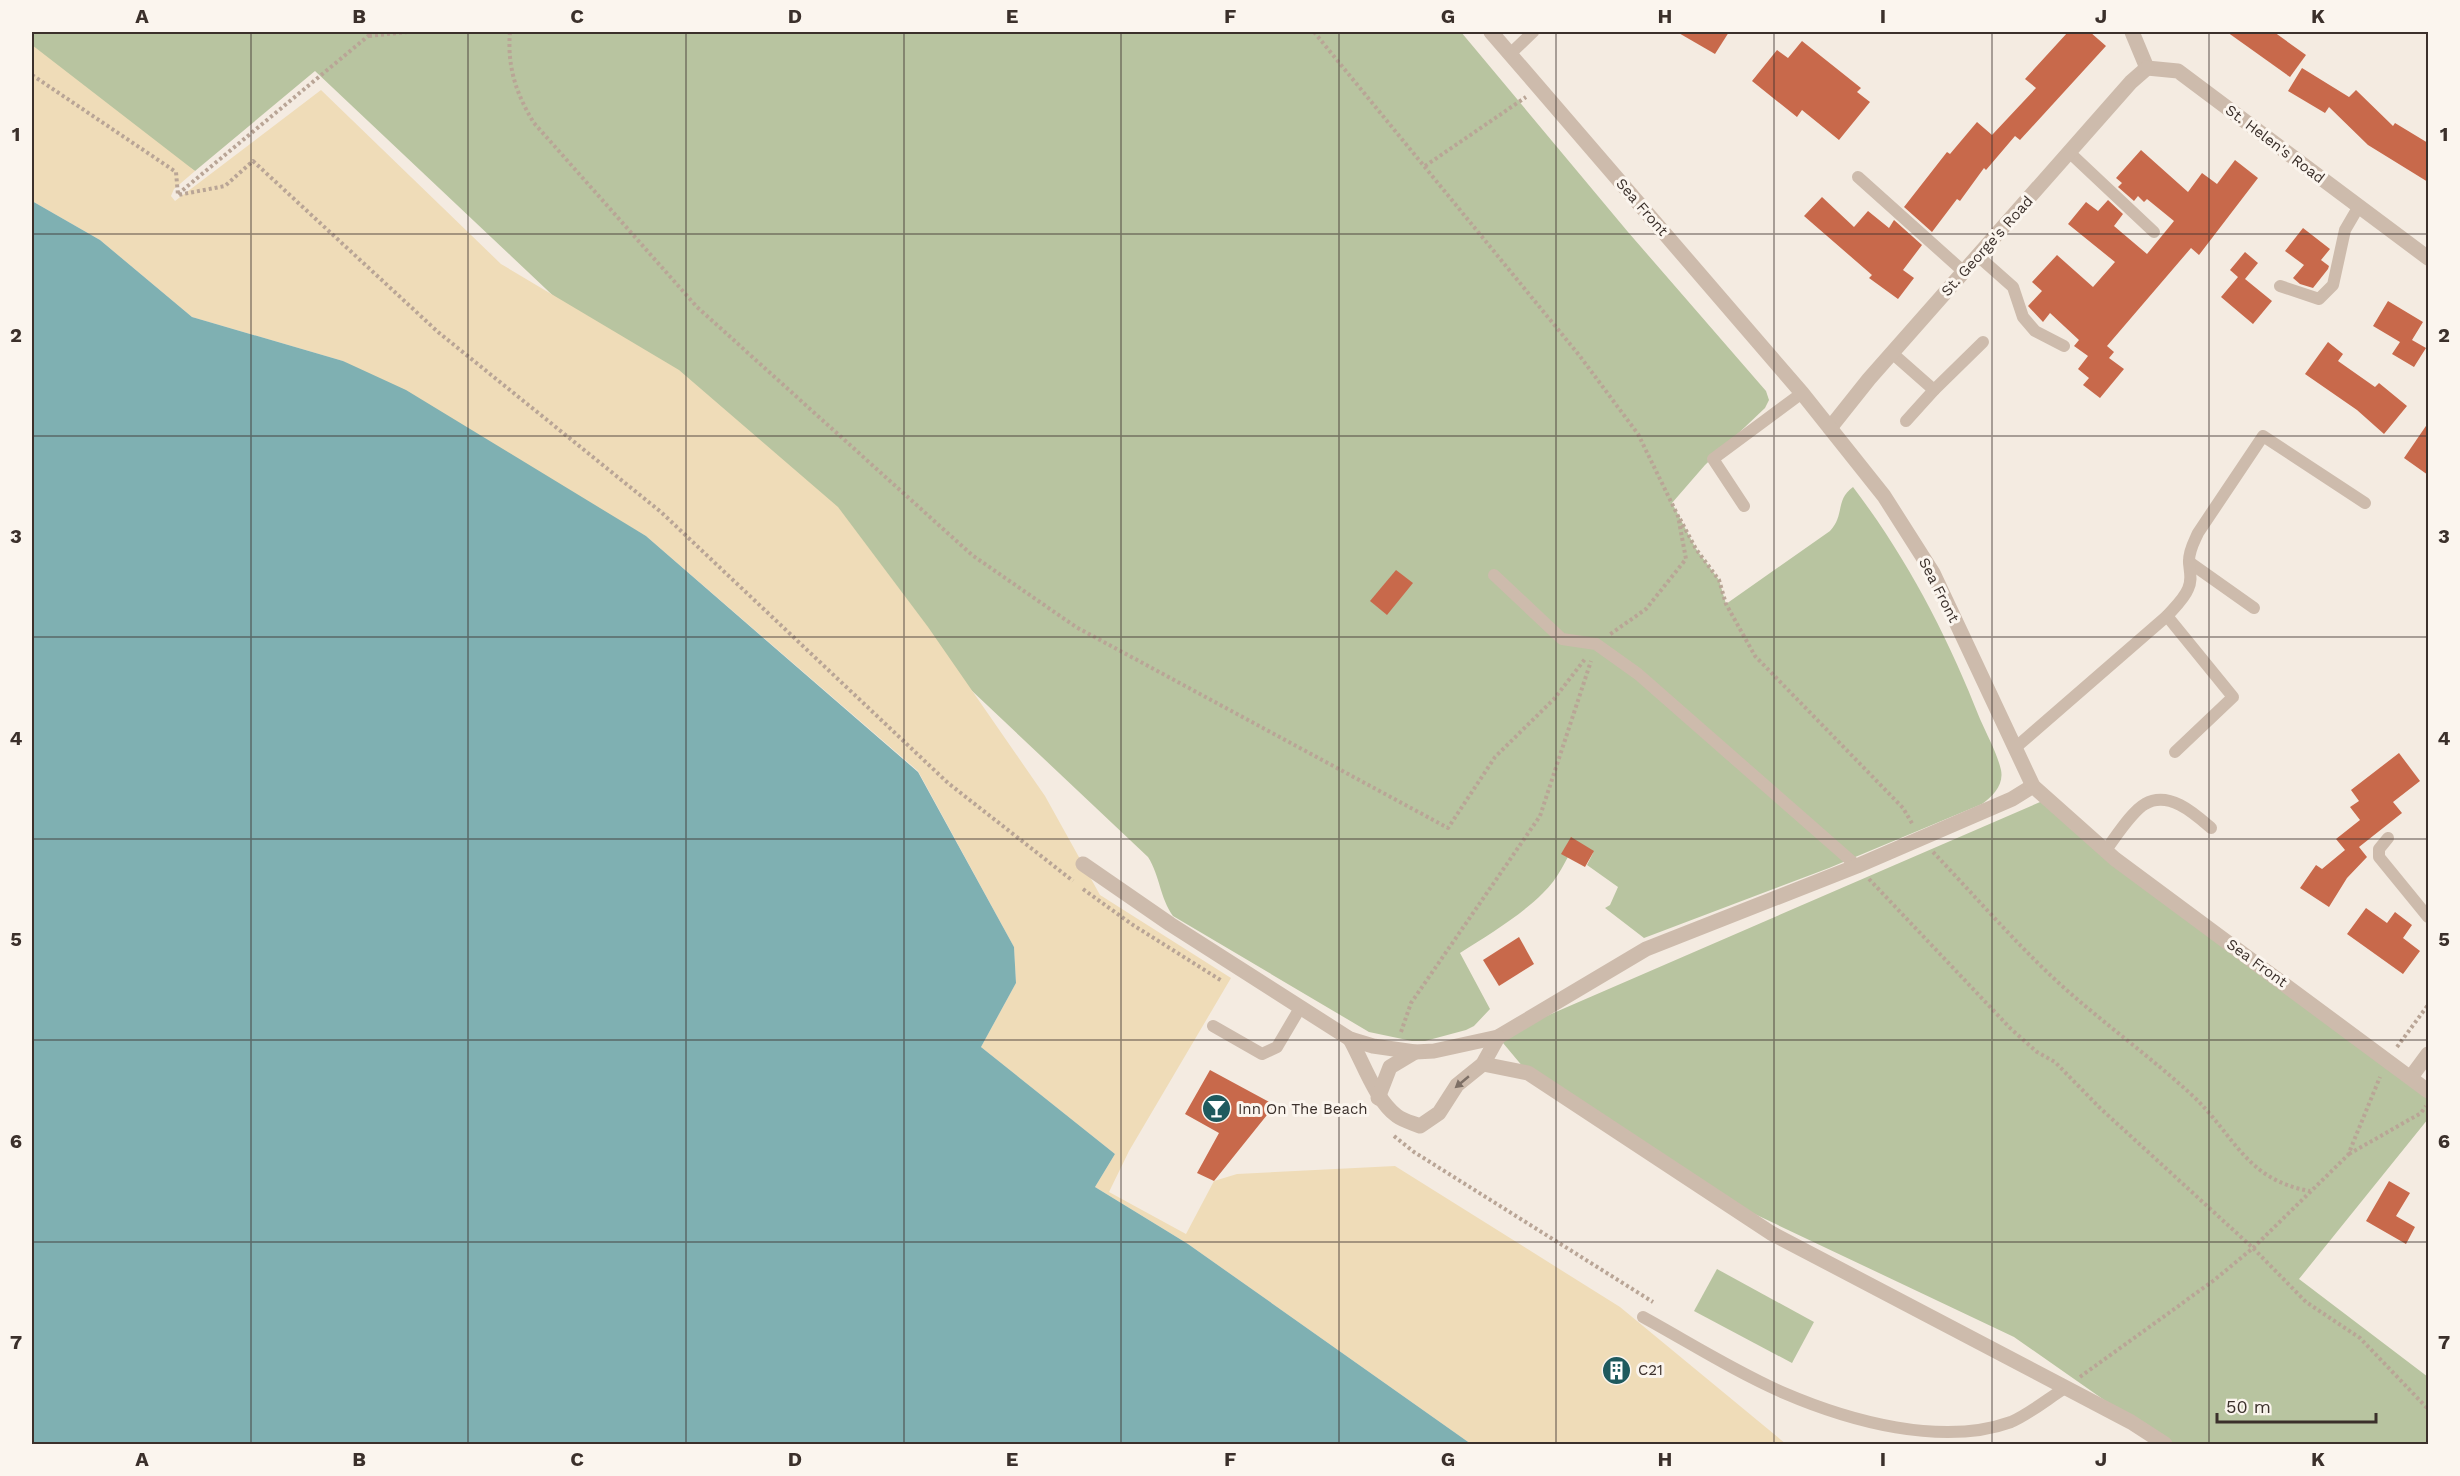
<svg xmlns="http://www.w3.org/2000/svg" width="2460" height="1476" viewBox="0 0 2460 1476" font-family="'Work Sans',sans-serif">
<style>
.green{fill:#b8c4a0}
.sand{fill:#efdcb8}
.water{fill:#7fb0b2}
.building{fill:#c8694b}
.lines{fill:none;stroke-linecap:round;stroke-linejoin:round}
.path{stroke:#b9a596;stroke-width:4;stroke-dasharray:3 3;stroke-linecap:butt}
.service{stroke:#cdbbac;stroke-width:12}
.minor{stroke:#cdbbac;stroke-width:15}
.tertiary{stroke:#cdbbac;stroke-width:15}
.oneway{fill:#7d6f65}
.grid{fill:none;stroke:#3b302b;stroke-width:1.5;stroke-opacity:0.55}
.labels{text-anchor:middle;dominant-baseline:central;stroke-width:6;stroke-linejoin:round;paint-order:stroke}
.street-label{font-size:15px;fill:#3b302b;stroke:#fbf5ee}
.poi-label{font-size:15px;fill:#3b302b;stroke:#fbf5ee;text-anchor:start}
.neatline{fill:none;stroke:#3b302b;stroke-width:2}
.grid-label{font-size:20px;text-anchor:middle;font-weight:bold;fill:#3b302b}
</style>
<rect width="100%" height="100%" fill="#f4ebe1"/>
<!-- green -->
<g class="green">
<path d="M32,32H1461L1628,232L1766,391L1769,400L1765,408L1705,465L1672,503L1696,549L1719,580L1726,604L1830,531C1845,515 1835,500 1853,487C1907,558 1948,637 1980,719C1987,735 1997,753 2001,770C2004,785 1993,796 1982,804L1829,868L1644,938L1605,908L1610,905L1618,887L1587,865L1593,853L1576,842C1566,860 1558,879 1543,893C1519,917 1488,935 1460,953L1490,1009L1474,1026L1466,1030L1425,1041H1412L1369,1032L1173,916C1160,898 1160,876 1148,857L315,71L195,171L32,65Z"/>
<path d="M2047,799L2428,1090V1119L2299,1279L2428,1377V1444H2167L2014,1337L1708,1192L1528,1073L1498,1037Z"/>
<path d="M1717,1269L1814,1322L1792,1363L1694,1311Z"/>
</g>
<!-- sand -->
<path class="sand" d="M32,45L195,171L174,189L171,196L175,201L321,90L501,264L679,370L838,507L928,627L1045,796L1100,895L1231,978L1129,1151L1109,1192L1186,1234L1214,1181L1237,1174L1395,1166L1620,1307L1786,1444H1471L1188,1244L1095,1187L1115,1154L981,1047L1016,983L1014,947L918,771L646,536L343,361L192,317L100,240L32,201Z"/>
<!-- water -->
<path class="water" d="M32,201L100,240L192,317L343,361L406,390L646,536L918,772L1014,947L1016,983L981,1047L1115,1154L1095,1187L1188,1244L1471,1444H32Z"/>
<!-- building -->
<g class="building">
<path d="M1677,32H1729L1715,54Z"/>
<path d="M2068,32H2090L2106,46L2020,140L2015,136L1986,170L1984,168L1960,201L1957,199L1932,232L1904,207L1947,152L1950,154L1977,122L1992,135L2036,88L2025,79Z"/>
<path d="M2227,32H2274L2306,55L2290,77Z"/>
<path d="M1802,41L1861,88L1857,92L1870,102L1839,140L1802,110L1797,117L1752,81L1777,50L1788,58Z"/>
<path d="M2302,68L2349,97L2356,90L2393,126L2395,123L2428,143V182L2368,145L2329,107L2325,113L2288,91Z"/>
<path d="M2141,150L2188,192L2202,173L2217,184L2235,160L2258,178L2199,255L2191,248L2107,346L2114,352L2109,358L2124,369L2100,398L2083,385L2089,378L2078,369L2088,356L2074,346L2079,340L2050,313L2043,322L2028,306L2042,291L2032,282L2057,255L2093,287L2115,262L2068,224L2086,202L2098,211L2108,200L2123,214L2114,226L2147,254L2174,221L2147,199L2144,202L2138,196L2134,201L2118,187L2122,183L2116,178Z"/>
<path d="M1822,197L1854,227L1868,211L1889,228L1894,220L1922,245L1903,270L1914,278L1898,299L1869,278L1872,275L1804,216Z"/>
<path d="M2303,228L2330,249L2321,260L2329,266L2328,269L2313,288L2300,284L2293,278L2304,265L2285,251Z"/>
<path d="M2245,252L2258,263L2245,279L2272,301L2253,324L2221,297L2238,277L2230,270Z"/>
<path d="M2388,301L2423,322L2412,340L2426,348L2414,367L2392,354L2400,342L2373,326Z"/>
<path d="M2328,342L2343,354L2338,361L2375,387L2379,383L2407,406L2384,434L2357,410L2305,374Z"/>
<path d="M2428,423V475L2404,458Z"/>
<path d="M1396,570L1413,583L1387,615L1370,601Z"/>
<path d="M2399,753L2420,781L2393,802L2402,813L2359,847L2367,857L2347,878L2329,907L2300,888L2316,865L2322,869L2345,850L2336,839L2360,820L2350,807L2359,801L2351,790Z"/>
<path d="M1571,837L1594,851L1585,867L1561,854Z"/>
<path d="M2366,908L2387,923L2395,912L2412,925L2403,938L2420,951L2403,974L2347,934Z"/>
<path d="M1519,937L1534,964L1499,986L1483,960Z"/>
<path d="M1210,1070L1275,1105L1214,1181L1197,1173L1219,1133L1185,1114Z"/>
<path d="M2389,1181L2410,1193L2396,1216L2415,1227L2406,1244L2366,1221Z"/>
</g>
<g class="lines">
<!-- path -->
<g class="path">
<path d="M510,32C507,66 516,94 534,123L697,307L972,555L1076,627L1448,828L1495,757L1554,699L1585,659"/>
<path d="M1314,32L1579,355L1638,434L1678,516L1686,559L1646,609L1609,635"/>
<path d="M369,36L407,32"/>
<path d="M32,75L176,172L178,195L225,186L253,161L438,332L661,512L948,783L1073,881"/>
<path d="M1425,166L1526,97"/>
<path d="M178,194L373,32"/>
<path d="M1680,519L1696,549L1719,580L1726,604L1755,656L1903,808L1913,825"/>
<path d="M1933,852C1977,898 2023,952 2070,993C2110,1028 2154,1060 2193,1096C2235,1136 2246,1180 2310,1191"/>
<path d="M1869,879L2010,1028L2037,1052L2055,1062L2100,1108L2253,1248L2306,1302L2360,1338L2428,1409"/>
<path d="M1083,889L1133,925L1222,981"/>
<path d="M1401,1032L1411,1003L1540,816L1591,661"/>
<path d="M2397,1047L2428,1005"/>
<path d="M1394,1136L1414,1152L1653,1302"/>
<path d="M2349,1154L2421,1113L2426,1106"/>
<path d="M2080,1377L2213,1281L2253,1248L2348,1155L2380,1077"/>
</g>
<!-- service -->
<g class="service">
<path d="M1510,54L1533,32"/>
<path d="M2070,153L2154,232"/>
<path d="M1858,177L1964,272"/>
<path d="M1978,256L2013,287L2023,317L2035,331L2064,346"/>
<path d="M2280,286L2319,299L2333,285L2345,230L2359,206"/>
<path d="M1892,353L1934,390L1906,421"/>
<path d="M1934,390L1983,342"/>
<path d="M1744,506L1713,459L1802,393"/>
<path d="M2189,562L2254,608"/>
<path d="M1494,575L1562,639L1596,644L1638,674L1857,866"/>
<path d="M2167,616L2233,697L2175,752"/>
<path d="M2015,748L2167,616C2174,608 2184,599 2188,589C2193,579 2189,571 2189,561C2189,550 2194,542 2198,533L2263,436L2365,503"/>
<path d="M2388,838L2379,849V857L2428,917"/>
<path d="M2105,851C2115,838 2132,811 2145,804C2169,790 2195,814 2211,828"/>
<path d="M1213,1026L1262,1054L1277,1047L1300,1008"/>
<path d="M1643,1317C1690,1343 1736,1372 1784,1393C1849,1421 1942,1447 2011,1422C2028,1415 2049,1398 2065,1388"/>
</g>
<!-- minor -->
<g class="minor">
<path d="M2132,32L2147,68L2178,71L2428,258"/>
<path d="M1830,428L1869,379L2131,82L2147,68"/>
<path d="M1083,864L1170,924L1350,1039L1373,1046L1415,1052L1434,1051L1498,1037L1646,949L1857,866L2012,799L2033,786"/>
<path d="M1350,1039C1363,1062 1376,1101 1397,1116C1404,1121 1413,1123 1420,1126L1439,1113L1457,1085L1483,1064L1498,1037"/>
<path d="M1483,1064L1528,1073L1771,1233L2131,1422L2165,1444"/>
<path d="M2411,1077L2428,1054"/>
<path d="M1378,1098L1390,1067L1415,1052"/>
</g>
<!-- tertiary -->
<path class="tertiary" d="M1491,32L1802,393L1884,496L1933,573L2033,786L2115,859L2428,1091"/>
</g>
<!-- one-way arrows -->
<defs><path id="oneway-solid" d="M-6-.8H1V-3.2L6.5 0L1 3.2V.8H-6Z" transform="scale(1.5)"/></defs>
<use class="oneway" href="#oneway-solid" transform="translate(1462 1082) rotate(140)"/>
<!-- grid -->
<path class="grid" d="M251,32V1444M468,32V1444M686,32V1444M904,32V1444M1121,32V1444M1339,32V1444M1556,32V1444M1774,32V1444M1992,32V1444M2209,32V1444M32,234H2428M32,436H2428M32,637H2428M32,839H2428M32,1040H2428M32,1242H2428"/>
<!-- icons -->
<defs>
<symbol id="bar-disc" viewBox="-11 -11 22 22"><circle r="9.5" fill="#1f5a5e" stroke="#fbf5ee"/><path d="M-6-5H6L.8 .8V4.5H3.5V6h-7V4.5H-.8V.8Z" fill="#fff"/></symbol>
<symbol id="building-disc" viewBox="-11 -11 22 22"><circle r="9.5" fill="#1f5a5e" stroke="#fbf5ee"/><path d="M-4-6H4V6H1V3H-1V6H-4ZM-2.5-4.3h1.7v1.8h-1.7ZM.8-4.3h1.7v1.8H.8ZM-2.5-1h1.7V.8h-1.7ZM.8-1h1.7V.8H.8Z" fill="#fff"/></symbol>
</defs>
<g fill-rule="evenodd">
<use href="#bar-disc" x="1200" y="1092" width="33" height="33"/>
<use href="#building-disc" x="1600" y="1354" width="33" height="33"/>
</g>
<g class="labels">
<!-- street labels -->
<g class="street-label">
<text transform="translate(2275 144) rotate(37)">St. Helen's Road</text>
<text transform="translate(1642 207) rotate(49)">Sea Front</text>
<text transform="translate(1987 246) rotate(-48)">St. George's Road</text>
<text transform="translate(1939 590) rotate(63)">Sea Front</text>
<text transform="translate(2257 963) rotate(36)">Sea Front</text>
</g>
<!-- poi labels -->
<g class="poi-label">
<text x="1238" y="1109">Inn On The Beach</text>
<text x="1638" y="1370">C21</text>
</g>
</g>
<!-- border -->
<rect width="2460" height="1476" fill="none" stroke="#fbf5ee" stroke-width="66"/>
<!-- scale -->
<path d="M2217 1413v9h159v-9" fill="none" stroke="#3b302b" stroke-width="3"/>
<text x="2226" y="1413" font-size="18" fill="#3b302b" stroke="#fbf5ee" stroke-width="4.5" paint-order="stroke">50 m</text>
<rect x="33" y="33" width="2394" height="1410" class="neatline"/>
<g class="grid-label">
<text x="142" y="23">A</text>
<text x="359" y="23">B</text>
<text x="577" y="23">C</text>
<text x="795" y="23">D</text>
<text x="1012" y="23">E</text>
<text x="1230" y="23">F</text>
<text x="1448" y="23">G</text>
<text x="1665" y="23">H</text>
<text x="1883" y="23">I</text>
<text x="2101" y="23">J</text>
<text x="2318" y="23">K</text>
<text x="16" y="141">1</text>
<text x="2444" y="141">1</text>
<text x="16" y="342">2</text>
<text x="2444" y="342">2</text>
<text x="16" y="543">3</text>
<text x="2444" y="543">3</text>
<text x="16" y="745">4</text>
<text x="2444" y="745">4</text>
<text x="16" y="946">5</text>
<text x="2444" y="946">5</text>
<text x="16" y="1148">6</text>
<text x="2444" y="1148">6</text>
<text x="16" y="1349">7</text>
<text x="2444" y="1349">7</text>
<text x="142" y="1466">A</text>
<text x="359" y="1466">B</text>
<text x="577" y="1466">C</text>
<text x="795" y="1466">D</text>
<text x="1012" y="1466">E</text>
<text x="1230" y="1466">F</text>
<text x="1448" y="1466">G</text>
<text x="1665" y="1466">H</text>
<text x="1883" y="1466">I</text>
<text x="2101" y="1466">J</text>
<text x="2318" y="1466">K</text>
</g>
</svg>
